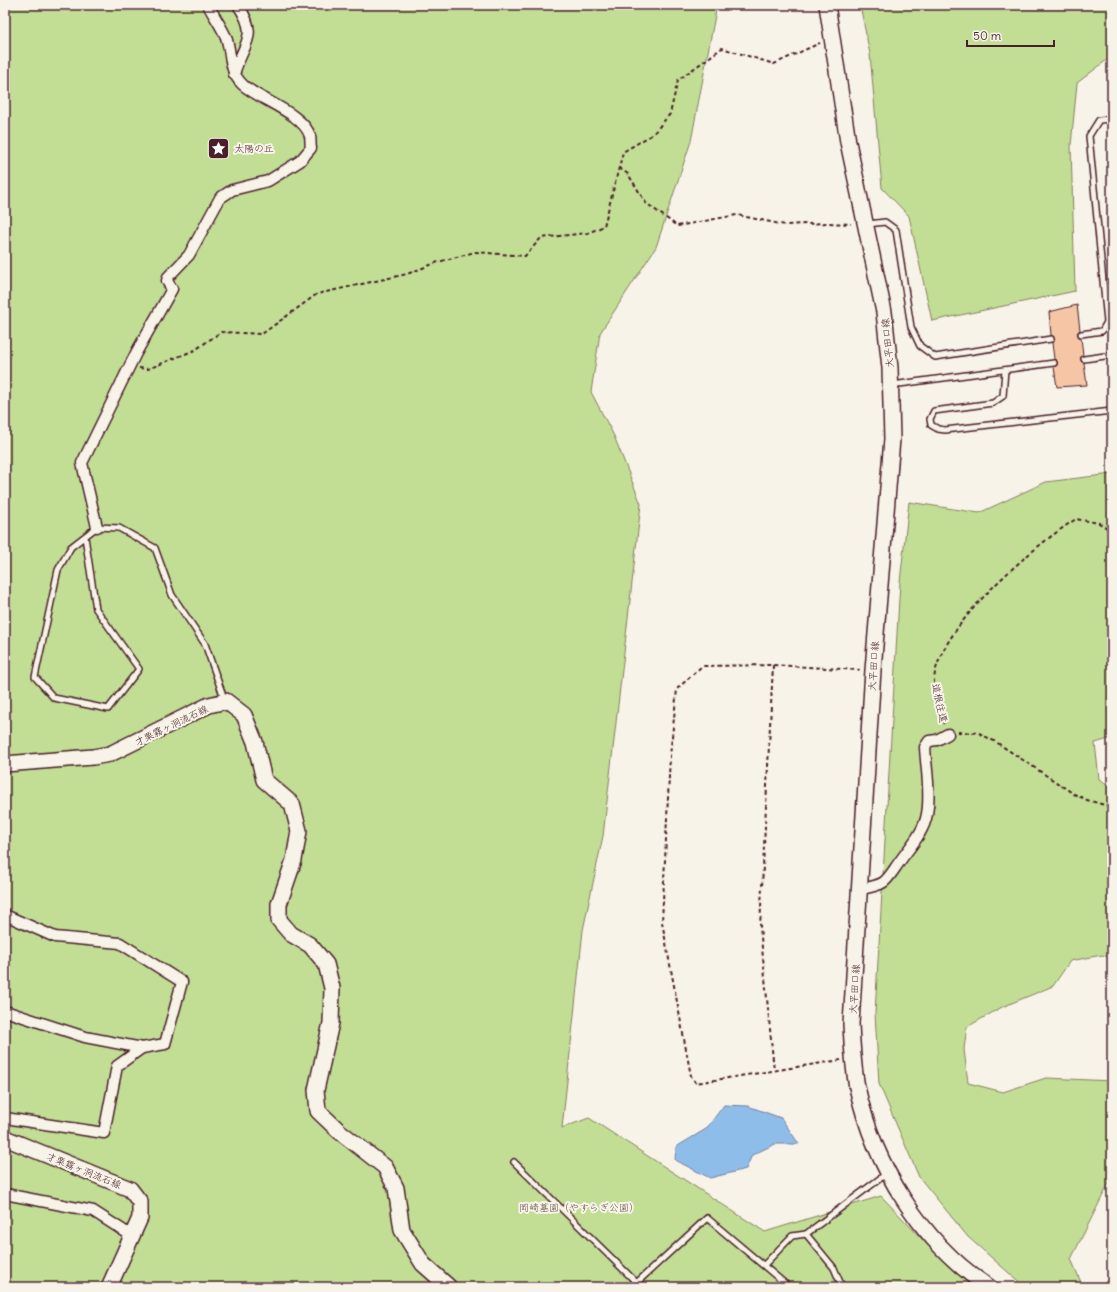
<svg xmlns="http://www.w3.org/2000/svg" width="1117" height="1292" font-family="Delius,'Klee One',sans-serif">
	<rect width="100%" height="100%" fill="#f7f3e8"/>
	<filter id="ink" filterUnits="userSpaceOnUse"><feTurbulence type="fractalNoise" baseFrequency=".025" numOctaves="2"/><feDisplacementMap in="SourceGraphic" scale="8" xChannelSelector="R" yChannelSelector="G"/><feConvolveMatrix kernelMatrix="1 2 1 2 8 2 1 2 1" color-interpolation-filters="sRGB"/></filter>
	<g filter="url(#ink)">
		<g fill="#c2de95" stroke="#867e60">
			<path d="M5,5H717L691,141L656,247L600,333L591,392L614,436L641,504L603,836L583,930L562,1128L589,1118L765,1232L881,1196L942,1260L973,1287H5Z"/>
			<path d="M860,5H1112V56L1077,83L1071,145L1075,291L932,321L909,216L882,188L870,54Z"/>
			<path d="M1112,474V738L1095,743L1099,779L1112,787V958L1102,955L1070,961L1053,986L1002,1007L967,1027L964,1049L968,1083L1003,1092L1046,1078L1112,1081V1177L1071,1259L1083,1287H1025L968,1237L919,1177L879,1084L875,1013L900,582L909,502L979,513L1046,482Z"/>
		</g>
		<path fill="#8fbde9" stroke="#737e9d" d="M724,1105L748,1106L781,1118L799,1144H775L752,1155L746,1169L710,1178L675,1160L676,1147L706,1129Z"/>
		<path fill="#f5c5a5" stroke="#4a1f2b" d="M1077,305L1080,330L1077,334L1081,338L1083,355L1080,359L1084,363L1087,385L1057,387L1054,367L1058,363L1054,359L1052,343L1055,339L1051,335L1049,312Z"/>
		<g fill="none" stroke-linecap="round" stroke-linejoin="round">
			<defs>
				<g id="lane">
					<path d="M868,224L885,222L896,230L911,327L920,346L935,357L1051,339"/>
					<path d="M1081,334L1102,331L1107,322L1089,136L1099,120L1112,119"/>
					<path d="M1084,359L1112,355"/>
					<path d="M1005,370L1003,396L993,403L934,411L930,419L931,425L938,429L945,430L1112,411"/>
					<path d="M892,385L1054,363"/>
					<path d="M85,537L96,609L139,669L108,709L54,698L35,677L58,570L71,547L97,527L119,528L155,548L172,595L205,644L225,701"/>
					<path d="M514,1162L637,1283"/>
					<path d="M806,1234L834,1268L842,1287"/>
					<path d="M764,1265L792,1236L806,1234L886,1174"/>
					<path d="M632,1287L707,1218L789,1287"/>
				</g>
				<g id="street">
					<path d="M234,74C243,43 260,37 238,5"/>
					<path d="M97,527L82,463L136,353L172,289L167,281L168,277L189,255L220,198L232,190L268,181L300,161L311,148C310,145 311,140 310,136C304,114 260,100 243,85C228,71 232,54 226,37C221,26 214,16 208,5"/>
					<path d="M861,889C888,884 885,882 900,861C910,847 924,832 927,814C931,792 926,768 925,747L929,741L937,740L948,734"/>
					<path d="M5,915L55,937L120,943L182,982L165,1044L142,1048L85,1037L5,1011"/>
					<path d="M5,1118L104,1133L117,1066L142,1048"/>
					<path d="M5,1194L93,1211L132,1236"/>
				</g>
				<g id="secondary">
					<path d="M827,5L848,142L884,312L890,368L892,439L873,670L851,1024C852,1045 853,1066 857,1087C874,1165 921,1243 989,1287"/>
					<path d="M5,764L93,757L110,754L209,705L226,701L244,715L255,742L264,780L292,804L299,831L294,860L279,904V920L291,934L310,945L326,964L332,988L331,1023L316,1090L318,1111L339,1131L385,1167L396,1188L402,1230L423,1264L449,1287"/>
					<path d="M5,1138L130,1189L140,1202V1218L109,1287"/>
				</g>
			</defs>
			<use href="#lane" stroke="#4a1f2b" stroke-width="8"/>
			<use href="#street" stroke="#4a1f2b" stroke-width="13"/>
			<use href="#secondary" stroke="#4a1f2b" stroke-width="18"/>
			<g stroke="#4a1f2b" stroke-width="2" stroke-dasharray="4 3" stroke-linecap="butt">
				<path d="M619,168L628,174L646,203L677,226L737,215L785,225L827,223L851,224"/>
				<path d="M139,368L148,369L195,350L221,332L262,334L317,294L407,274L438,262L475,252L525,256L541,238L588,233L604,226L623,152L653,134L670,114L678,80L722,48L774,64L820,43"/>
				<path d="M773,665L760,927L774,1070"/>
				<path d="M944,724C940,711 934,693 934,680C938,627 1033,546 1076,519L1099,523L1112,531"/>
				<path d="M958,732L979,733L996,742L1074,794L1087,800L1112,807"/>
				<path d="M841,1060L696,1083L691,1076L662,922L670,756L677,689L702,666L773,665L860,670"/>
			</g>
			<use href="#lane" stroke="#f7f3e8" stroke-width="5"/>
			<use href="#street" stroke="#f7f3e8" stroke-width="10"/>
			<use href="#secondary" stroke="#f7f3e8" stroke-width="15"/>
		</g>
	</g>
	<defs>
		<symbol id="sight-square" viewBox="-11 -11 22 22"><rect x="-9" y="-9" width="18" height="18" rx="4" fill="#4a1f2b" stroke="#f7f3e8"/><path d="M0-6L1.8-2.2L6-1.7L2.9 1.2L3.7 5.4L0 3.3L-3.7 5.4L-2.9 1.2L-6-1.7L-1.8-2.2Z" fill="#fff"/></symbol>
	</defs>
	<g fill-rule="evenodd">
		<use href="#sight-square" x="206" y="136" width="25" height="25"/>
	</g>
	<g text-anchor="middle" stroke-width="4" stroke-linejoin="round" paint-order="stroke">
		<g font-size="10" fill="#4a1f2b" stroke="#f7f3e8" text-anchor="start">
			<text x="234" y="152">太陽の丘</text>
		</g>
		<g font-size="10" fill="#4a1f2b" stroke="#f7f3e8">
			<text transform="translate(887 343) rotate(-96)" y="4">大平田口線</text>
			<text transform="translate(873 666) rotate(-86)" y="4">大平田口線</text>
			<text transform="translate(940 703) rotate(78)" y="4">道根往還</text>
			<text transform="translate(171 725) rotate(-26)" y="4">才栗霧ヶ洞流石線</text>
			<text transform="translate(854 989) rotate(-86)" y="4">大平田口線</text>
			<text transform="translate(84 1170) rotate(22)" y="4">才栗霧ヶ洞流石線</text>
		</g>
		<g font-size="10" fill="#684f46" stroke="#f7f3e8">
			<text x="579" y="1211">岡崎墓園（やすらぎ公園）</text>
		</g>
	</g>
	<rect width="1117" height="1292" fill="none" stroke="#f7f3e8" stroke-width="20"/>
	<rect x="10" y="10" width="1097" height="1272" fill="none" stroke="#4a1f2b" stroke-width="1.5" filter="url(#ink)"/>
	<path d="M967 40v6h87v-6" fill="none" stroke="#4a1f2b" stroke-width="2"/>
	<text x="973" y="40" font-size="12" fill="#4a1f2b" stroke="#f7f3e8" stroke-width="3" paint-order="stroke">50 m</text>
</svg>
